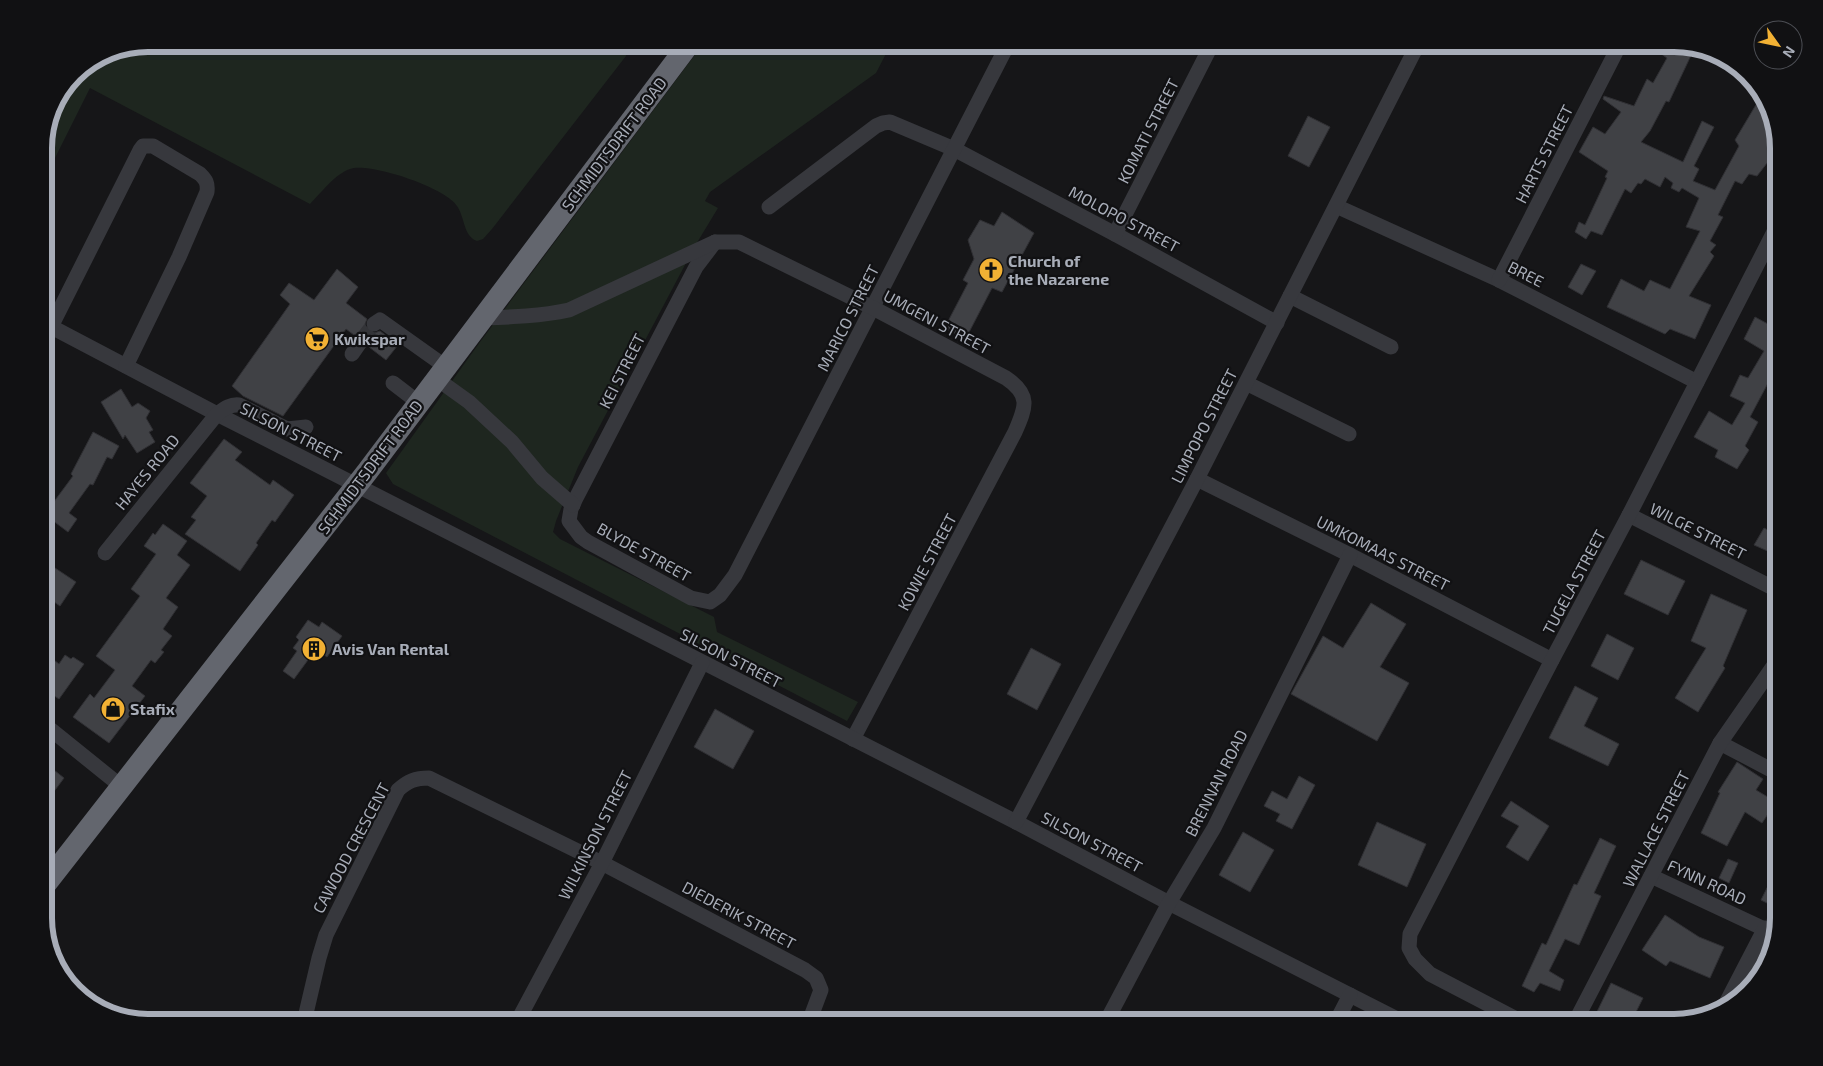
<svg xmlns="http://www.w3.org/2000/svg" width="1823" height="1066" font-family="'Exo 2',sans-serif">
	<rect width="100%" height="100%" fill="#161618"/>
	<g fill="#1e261f">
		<path d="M149,44H621L624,45L626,56L492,229L483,239L477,241C463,236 465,217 457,206C446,188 370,162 350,169C335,174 321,193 310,204L90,88L44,180V142L54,102L75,74L109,52Z"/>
		<path d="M703,44H891L876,73L710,192L705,201L718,208L695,246L578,467L556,521L553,532L560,539L714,617L717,632L858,702L847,721L393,484L386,473L480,342Z"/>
	</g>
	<g fill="#404145" stroke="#303034">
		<path d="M1665,44H1674L1694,49L1669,102L1666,101L1650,131L1641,142L1683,162L1702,121L1714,127L1694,166L1699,169L1693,181L1715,190L1739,146L1735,140L1763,93L1773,124L1768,134L1778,139L1779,142V155L1774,154L1757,176L1749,174L1742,184L1735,181L1718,215L1723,217L1710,241L1716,245L1710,252L1714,256L1689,296L1711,305L1695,339L1670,329L1665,334L1607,307L1621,279L1644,291L1650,280L1670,289L1700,231L1686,227L1699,198L1682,188L1679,192L1671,188L1673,183L1665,177L1660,187L1645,179L1641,184L1638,183L1631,193L1625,189L1602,235L1591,231L1586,239L1575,232L1579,222L1585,225L1607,178L1605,177L1608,171L1579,152L1593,127L1605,134L1621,112L1603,99L1604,96L1634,106L1647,79L1653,83L1667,58L1660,53Z"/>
		<path d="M1308,116L1330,127L1309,167L1288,156Z"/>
		<path d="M1002,212L1034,233L1002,292L992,288L966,338L944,329L968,283L963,280L974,259L968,240L980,220L994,226Z"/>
		<path d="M1581,264L1596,271L1582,295L1568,287Z"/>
		<path d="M337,269L358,287L346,303L367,319L365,324L367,330L374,333L380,331L398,345L386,360L369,347L370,341L367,334L361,332L354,335L346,329L283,416L243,396L232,386L290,304L280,295L289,283L314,300Z"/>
		<path d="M1755,317L1779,330V354L1772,365L1776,368L1750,417L1758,422L1745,446L1749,450L1737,469L1715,457L1718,450L1694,437L1709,411L1732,425L1745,403L1730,396L1740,375L1748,378L1764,351L1744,339Z"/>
		<path d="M121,389L132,407L138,403L150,411L146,418L153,430L149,432L155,442L137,453L125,435L123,439L101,402Z"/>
		<path d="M93,432L119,446L112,459L107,457L93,485L90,484L69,513L77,519L68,532L44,514V496L53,503L73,476L71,474Z"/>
		<path d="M224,439L242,452L235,460L270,485L273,480L294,495L275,522L272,520L256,543L258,545L240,571L185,534L196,520L191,517L207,496L190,483Z"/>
		<path d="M163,524L187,541L177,555L190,565L166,598L178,607L163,629L172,636L161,650L164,652L155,663L151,660L132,686L145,696L109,743L73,717L90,694L94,698L115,670L96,656L140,596L131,589L156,554L144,546L153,533L155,535Z"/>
		<path d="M1764,528L1779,536V556L1754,545Z"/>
		<path d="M1641,560L1685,581L1668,615L1624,594Z"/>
		<path d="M55,568L76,582L60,606L44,595V585Z"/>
		<path d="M1711,594L1747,610L1723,666L1725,668L1698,712L1675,698L1706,648L1691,641Z"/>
		<path d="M1371,603L1406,624L1380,667L1409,683L1377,741L1291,694L1323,636L1343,648Z"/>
		<path d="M308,620L319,627L322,622L342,636L327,657L316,649L294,679L283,671L297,651L293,648L299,640L296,637Z"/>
		<path d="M1607,634L1634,648L1618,680L1591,666Z"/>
		<path d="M1031,648L1061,664L1037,710L1007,694Z"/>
		<path d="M44,652L59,664L65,655L71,659L73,657L84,664L59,699L44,689Z"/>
		<path d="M1575,686L1598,698L1584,726L1619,744L1608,766L1549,738Z"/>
		<path d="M715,709L754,731L733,769L694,747Z"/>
		<path d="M44,762L64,778L44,805Z"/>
		<path d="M1737,762L1763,779L1756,790L1776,802L1762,823L1745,812L1727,846L1701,833L1720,793L1718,792Z"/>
		<path d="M1299,776L1315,785L1292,829L1276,821L1280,814L1264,806L1272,791L1287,799Z"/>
		<path d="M1511,801L1549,826L1528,861L1506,847L1519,826L1501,816Z"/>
		<path d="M1377,822L1426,844L1407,887L1358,865Z"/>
		<path d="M1243,832L1274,850L1250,892L1219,875Z"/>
		<path d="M1600,838L1616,846L1594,893L1601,896L1579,945L1565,939L1549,971L1564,980L1560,991L1540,983L1534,992L1522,986L1542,943L1546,945L1574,884L1577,885Z"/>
		<path d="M1728,859L1738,863L1729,883L1719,878Z"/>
		<path d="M1779,864V889L1771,905L1761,900Z"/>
		<path d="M1665,915L1699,937L1724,947L1710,978L1670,961L1666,966L1642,950Z"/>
		<path d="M1611,983L1643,998L1631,1022H1592Z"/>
	</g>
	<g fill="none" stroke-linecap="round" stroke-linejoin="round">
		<path stroke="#333438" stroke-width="15" stroke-dasharray="15 8" stroke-linecap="butt" d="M361,341L374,324"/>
		<g stroke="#37383d" stroke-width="15">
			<path d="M1336,206L1499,280L1697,382"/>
			<path d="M769,207L876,126L883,123L890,122L954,149L1115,234L1277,323"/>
			<path d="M1115,234L1212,44"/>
			<path d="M715,242L696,267L576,498L571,509L569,521L581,537L588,542L691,598L710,602L720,595L735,575L1008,44"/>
			<path d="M1499,280L1620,44"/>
			<path d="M1290,296L1391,347"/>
			<path d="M483,318C512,317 541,316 569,310L715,242H739L873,308L1006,378C1031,395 1026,407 1015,432L853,739"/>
			<path d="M44,323L217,414L1016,822L1169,903L1403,1022"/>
			<path d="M374,324L380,320L446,367"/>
			<path d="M51,327L140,150L143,146H153L200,174C206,180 208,183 207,192L179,257L126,366"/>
			<path d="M352,354L361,341"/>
			<path d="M437,379L469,402L512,442L542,478L573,505"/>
			<path d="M393,383L419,403"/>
			<path d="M1246,383L1349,434"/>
			<path d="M1197,479L1350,555L1552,660"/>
			<path d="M1629,515L1779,591"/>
			<path d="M105,553L217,414C224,409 230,404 239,405L287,429L306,427"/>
			<path d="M44,724L122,787"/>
			<path d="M1720,743L1779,774"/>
			<path d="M1016,822L1197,479L1418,44"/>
			<path d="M1651,876L1775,934"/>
			<path d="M1723,1009L1765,928"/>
			<path d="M304,1022L319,958L326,935L398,790C408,781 415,778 429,778L602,863L805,970L816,978L821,990L809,1022"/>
			<path d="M517,1022L602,863L702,663"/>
			<path d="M1106,1022L1169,903L1214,828L1350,555"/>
			<path d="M1336,1022L1350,995"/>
			<path d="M1522,1022L1430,974L1415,959L1409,948L1410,934L1552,660L1629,515L1779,222"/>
			<path d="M1575,1022L1720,743L1779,658"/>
		</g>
		<path stroke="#63666e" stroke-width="22" d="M44,886L367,472L689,44"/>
	</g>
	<defs>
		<symbol id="church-disc" viewBox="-11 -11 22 22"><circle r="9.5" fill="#f2b134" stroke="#111113"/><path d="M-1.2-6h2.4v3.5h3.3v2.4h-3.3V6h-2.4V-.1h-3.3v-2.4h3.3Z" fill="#111"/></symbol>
		<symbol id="supermarket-disc" viewBox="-11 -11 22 22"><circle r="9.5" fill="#f2b134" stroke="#111113"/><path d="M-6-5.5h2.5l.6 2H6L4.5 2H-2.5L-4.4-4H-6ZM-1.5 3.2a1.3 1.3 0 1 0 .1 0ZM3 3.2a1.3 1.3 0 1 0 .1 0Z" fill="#111"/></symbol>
		<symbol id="building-disc" viewBox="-11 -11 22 22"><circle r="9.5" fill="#f2b134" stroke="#111113"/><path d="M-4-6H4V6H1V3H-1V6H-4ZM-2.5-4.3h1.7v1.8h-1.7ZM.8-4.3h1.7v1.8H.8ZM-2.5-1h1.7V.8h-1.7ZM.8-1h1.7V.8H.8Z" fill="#111"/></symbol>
		<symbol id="shop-disc" viewBox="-11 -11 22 22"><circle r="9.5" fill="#f2b134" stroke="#111113"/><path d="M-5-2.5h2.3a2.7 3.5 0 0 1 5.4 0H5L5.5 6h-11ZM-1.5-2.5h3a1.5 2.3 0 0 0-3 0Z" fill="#111"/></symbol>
	</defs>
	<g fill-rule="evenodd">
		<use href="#church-disc" x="977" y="256" width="28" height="28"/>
		<use href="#supermarket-disc" x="303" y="325" width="28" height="28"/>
		<use href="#building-disc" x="300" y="635" width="28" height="28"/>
		<use href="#shop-disc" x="99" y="695" width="28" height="28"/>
	</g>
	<g text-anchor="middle" stroke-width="4.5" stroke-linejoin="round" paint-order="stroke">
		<g font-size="16" fill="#a8adb8" stroke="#111113">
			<text transform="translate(1148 131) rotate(-63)" y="6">KOMATI STREET</text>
			<text transform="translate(614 144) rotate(-53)" y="6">SCHMIDTSDRIFT ROAD</text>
			<text transform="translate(1544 154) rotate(-63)" y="6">HARTS STREET</text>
			<text transform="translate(1124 219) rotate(28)" y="6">MOLOPO STREET</text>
			<text transform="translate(1526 274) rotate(27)" y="6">BREE</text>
			<text transform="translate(848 318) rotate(-63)" y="6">MARICO STREET</text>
			<text transform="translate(937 322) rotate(28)" y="6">UMGENI STREET</text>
			<text transform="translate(622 371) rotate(-63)" y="6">KEI STREET</text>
			<text transform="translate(1204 426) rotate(-63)" y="6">LIMPOPO STREET</text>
			<text transform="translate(291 432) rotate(27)" y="6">SILSON STREET</text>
			<text transform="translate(370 467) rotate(-53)" y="6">SCHMIDTSDRIFT ROAD</text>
			<text transform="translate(147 472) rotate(-51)" y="6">HAYES ROAD</text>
			<text transform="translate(1698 531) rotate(27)" y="6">WILGE STREET</text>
			<text transform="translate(644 552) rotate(29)" y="6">BLYDE STREET</text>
			<text transform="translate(1383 553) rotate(27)" y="6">UMKOMAAS STREET</text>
			<text transform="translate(927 562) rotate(-62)" y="6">KOWIE STREET</text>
			<text transform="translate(1574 582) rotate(-62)" y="6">TUGELA STREET</text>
			<text transform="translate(731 658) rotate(27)" y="6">SILSON STREET</text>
			<text transform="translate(1216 783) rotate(-63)" y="6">BRENNAN ROAD</text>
			<text transform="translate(1656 829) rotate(-63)" y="6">WALLACE STREET</text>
			<text transform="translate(595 835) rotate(-63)" y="6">WILKINSON STREET</text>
			<text transform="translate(1092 842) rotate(28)" y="6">SILSON STREET</text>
			<text transform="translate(351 848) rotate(-62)" y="6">CAWOOD CRESCENT</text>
			<text transform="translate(1707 882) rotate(25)" y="6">FYNN ROAD</text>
			<text transform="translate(739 915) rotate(28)" y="6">DIEDERIK STREET</text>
		</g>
		<g font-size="16" font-weight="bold" fill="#a8adb8" stroke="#111113" text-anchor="start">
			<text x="1008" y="267">Church of<tspan x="1008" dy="18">the Nazarene</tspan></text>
			<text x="334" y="345">Kwikspar</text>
			<text x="332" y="655">Avis Van Rental</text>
			<text x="130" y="715">Stafix</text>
		</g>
	</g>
	<path d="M0 0H1823V1066H0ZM148 52H1674A96 96 0 0 1 1770 148V918A96 96 0 0 1 1674 1014H148A96 96 0 0 1 52 918V148A96 96 0 0 1 148 52Z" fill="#111113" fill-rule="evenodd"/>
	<path fill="none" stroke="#a8adb8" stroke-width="6" d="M148 52H1674A96 96 0 0 1 1770 148V918A96 96 0 0 1 1674 1014H148A96 96 0 0 1 52 918V148A96 96 0 0 1 148 52Z"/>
	<g transform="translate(1778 45) rotate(123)"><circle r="24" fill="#111113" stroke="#4d4f55"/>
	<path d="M0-4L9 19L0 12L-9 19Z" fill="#f2b134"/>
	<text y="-8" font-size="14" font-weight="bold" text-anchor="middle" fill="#a8adb8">N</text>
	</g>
</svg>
